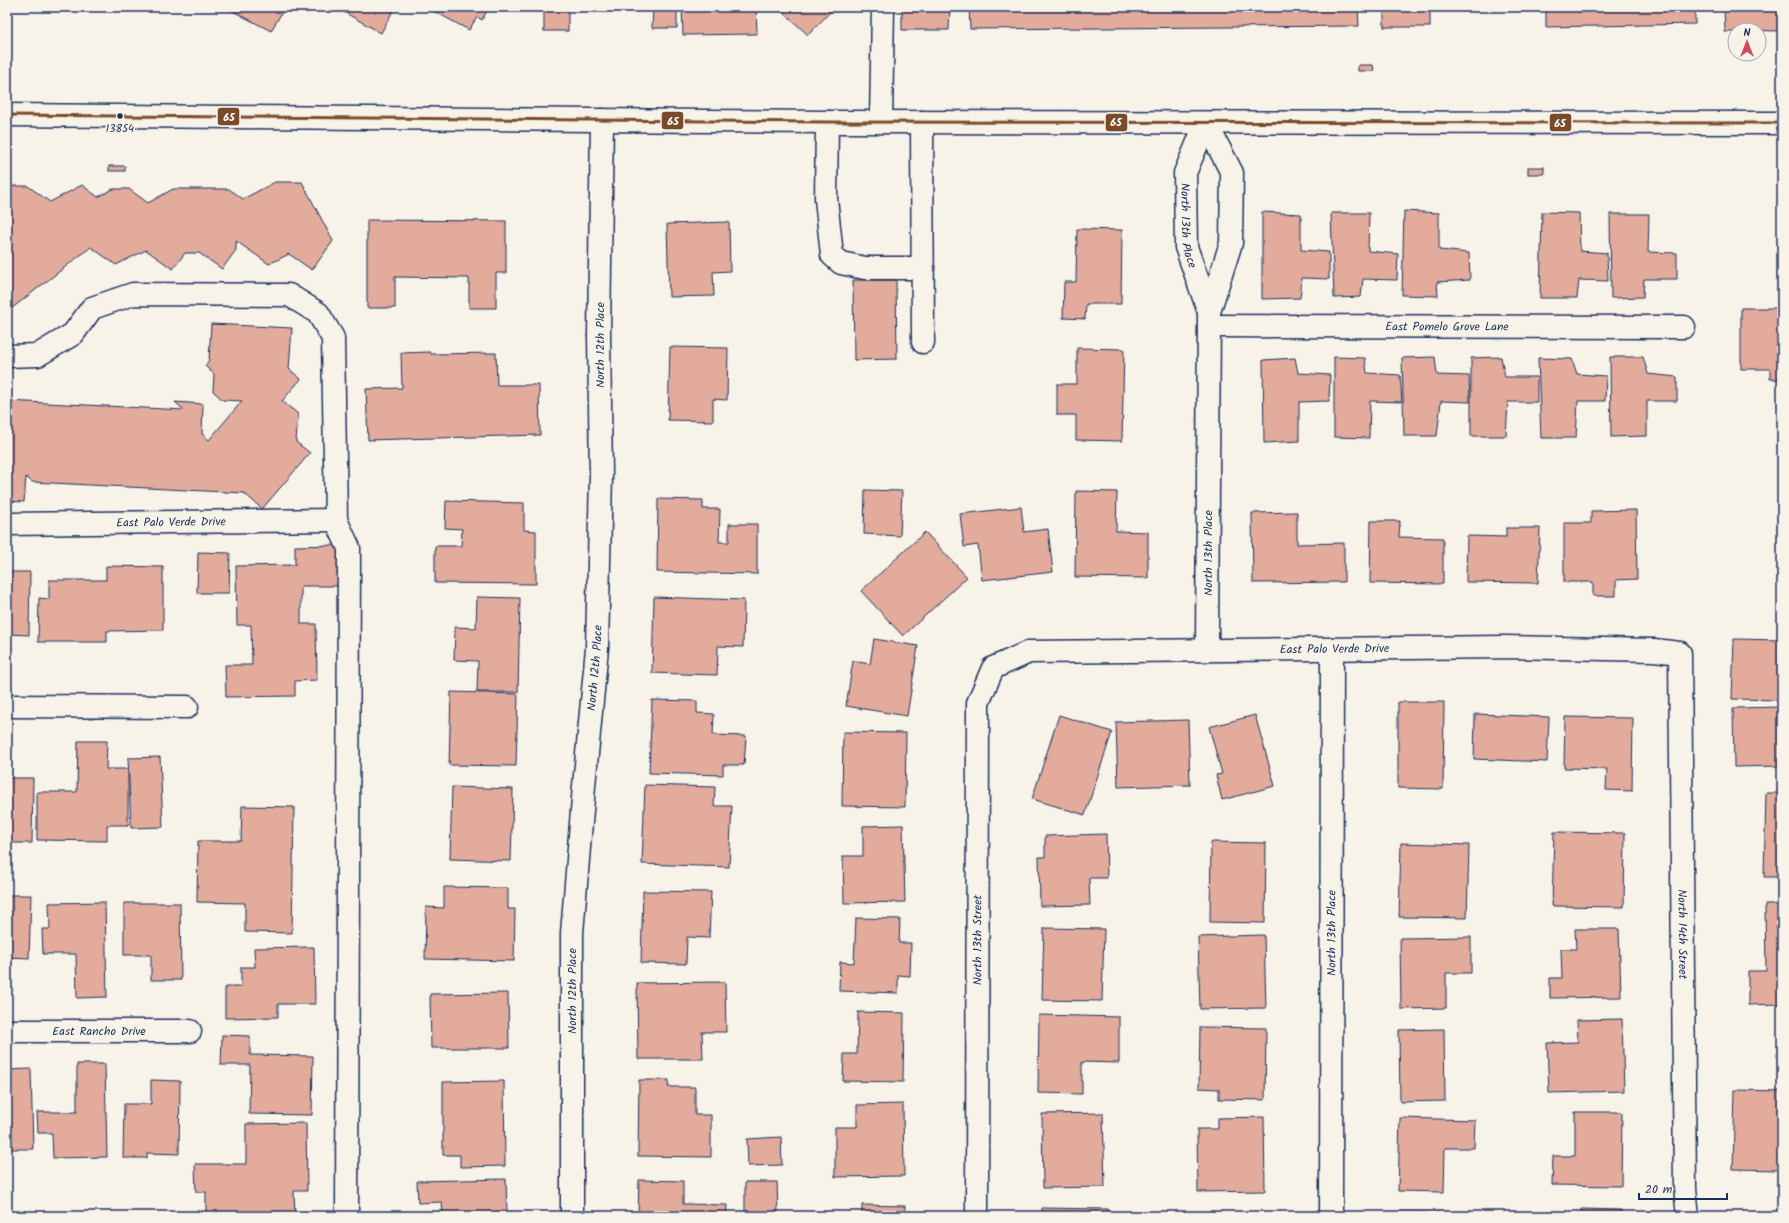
<svg xmlns="http://www.w3.org/2000/svg" width="1789" height="1223" font-family="Kalam,sans-serif">
	<rect width="100%" height="100%" fill="#f7f3e8"/>
	<filter id="ink" filterUnits="userSpaceOnUse"><feTurbulence type="fractalNoise" baseFrequency=".025" numOctaves="2"/><feDisplacementMap in="SourceGraphic" scale="8" xChannelSelector="R" yChannelSelector="G"/><feConvolveMatrix kernelMatrix="1 2 1 2 8 2 1 2 1" color-interpolation-filters="sRGB"/></filter>
	<g filter="url(#ink)">
		<g fill="#e3ab9c" stroke="#1b2f5e">
			<path d="M225,7H285L271,31Z"/>
			<path d="M335,7H395L381,33Z"/>
			<path d="M426,7H489L482,20L477,17L469,30Z"/>
			<rect x="544" y="7" width="24" height="24"/>
			<path d="M653,7H677V28H652Z"/>
			<path d="M682,7H756L757,34L683,35Z"/>
			<path d="M778,7H835L808,35Z"/>
			<path d="M902,7H950L949,30H902Z"/>
			<path d="M969,7H1358L1359,26L970,29Z"/>
			<rect x="1384" y="7" width="46" height="20"/>
			<path d="M1546,7H1695V24L1546,27Z"/>
			<path d="M1724,7H1779L1780,31L1735,30V32H1725Z"/>
			<path d="M1358,65H1373L1374,71H1358Z"/>
			<rect x="109" y="166" width="16" height="5"/>
			<rect x="1528" y="167" width="16" height="7"/>
			<path d="M275,182H302L333,241L312,270L289,254L269,264L236,241V250L222,269L199,253H185L173,269L146,250L116,265L91,247L7,312V195L13,186H28L50,202L82,185L98,197L113,189H129L148,203L173,189H229L243,199Z"/>
			<path d="M1404,211L1439,213V250L1469,253L1470,280L1437,282L1438,296L1402,295Z"/>
			<path d="M1262,212L1301,214V250L1329,252V279L1302,278L1300,298L1262,299Z"/>
			<path d="M1542,212L1579,213L1580,251L1607,253L1608,281L1579,280L1577,298H1540Z"/>
			<path d="M1331,213H1369L1368,251L1398,254L1397,280L1363,279L1361,297L1334,298Z"/>
			<path d="M1610,214H1649L1648,252L1677,253V279H1644L1643,297L1611,298Z"/>
			<path d="M367,220L506,221V273H496V308H469V278L395,277V308H367Z"/>
			<path d="M729,222L730,271L713,272L714,296L669,297L667,224Z"/>
			<path d="M1077,229L1122,230L1121,304H1086L1085,319L1063,318L1064,282H1076Z"/>
			<path d="M853,280H896L897,359L854,360Z"/>
			<path d="M1741,308H1782V379H1770V369H1741Z"/>
			<path d="M211,324L292,328L289,369L301,379L282,401L298,414L296,442L310,453L262,509L244,493L32,482L26,477L24,502L7,501V401L184,410L175,402L203,404L202,434L209,440L242,401L223,400L213,391L214,374L205,366L209,360Z"/>
			<path d="M670,347L728,348L727,400L713,399V421L668,420Z"/>
			<path d="M1077,348L1124,349L1122,441L1076,440V415H1057V384H1077Z"/>
			<path d="M430,352L431,354L496,353L497,385H539L540,435L368,440L366,389L402,388L401,353Z"/>
			<path d="M1334,357L1365,358L1367,373L1400,375L1402,402L1370,401L1369,438L1334,437Z"/>
			<path d="M1435,357L1437,375L1469,376L1470,402L1441,401L1437,436H1404L1402,358Z"/>
			<path d="M1501,357L1505,377H1537V402H1508L1506,436H1471V358Z"/>
			<path d="M1610,357H1643L1648,374L1677,377V401H1647V436L1611,437Z"/>
			<path d="M1295,358L1298,373L1330,375L1329,401L1299,402V441L1264,443L1263,360Z"/>
			<path d="M1538,358L1572,359L1577,374L1606,376L1605,401H1578L1576,438H1541Z"/>
			<path d="M865,490L902,491L900,536L864,534Z"/>
			<path d="M1076,491L1117,492L1116,531L1148,532V578L1075,577Z"/>
			<path d="M658,499L703,500V509H720L719,542H729V524H757V574L657,572Z"/>
			<path d="M446,501L524,503V530L536,531V584L435,583V546H461L462,529L445,528Z"/>
			<path d="M1021,507L1024,532L1048,529L1053,572L982,580L978,545L964,547L960,514Z"/>
			<path d="M1636,510L1637,579L1616,580V596H1593V582H1564V523H1591V511Z"/>
			<path d="M1297,512V544L1344,543V582L1253,583L1252,513Z"/>
			<path d="M1371,521H1400L1399,537L1443,538V584L1370,583Z"/>
			<path d="M1506,528H1540L1538,583L1466,582L1467,536L1506,537Z"/>
			<path d="M925,532L967,577L903,636L861,591Z"/>
			<path d="M338,545L339,586H301V624H316L317,680L295,681V696L226,697L225,665H252L251,625H237L236,566L295,565V546Z"/>
			<path d="M198,552L230,553L229,593H197Z"/>
			<path d="M106,566L163,567V630L107,631V642H38L39,598L49,599V580H106Z"/>
			<path d="M7,572H30L29,635L7,634Z"/>
			<path d="M477,597L520,598L518,692H477L478,661L454,660L455,627L476,628Z"/>
			<path d="M654,597L744,600L743,647L718,646L717,675L652,673Z"/>
			<path d="M874,639L918,646L907,716L846,706L853,661L870,664Z"/>
			<path d="M1734,639L1782,640V700L1732,699Z"/>
			<path d="M451,692L518,694L516,766L449,765Z"/>
			<path d="M652,700L697,701V713L714,714L713,735L746,736L744,765H723V775L649,773Z"/>
			<path d="M1398,702H1444L1443,789L1398,788Z"/>
			<path d="M1782,707V766L1734,767L1733,708Z"/>
			<path d="M1475,714L1549,717L1547,762L1474,759Z"/>
			<path d="M1059,715L1112,732L1085,815L1032,799Z"/>
			<path d="M1255,715L1275,786L1222,800L1216,775L1222,774L1209,727Z"/>
			<path d="M1565,717L1633,718L1632,791L1606,790L1607,769L1564,768Z"/>
			<path d="M1188,720L1190,785L1118,787L1116,722Z"/>
			<path d="M843,732L906,733L905,807L842,806Z"/>
			<path d="M78,741H107L106,769H128V825H107V841L37,840V792H77Z"/>
			<path d="M160,757L163,827L131,828L128,758Z"/>
			<path d="M7,778H33L32,843H7Z"/>
			<path d="M645,785L715,787L714,806H732L729,867L642,864Z"/>
			<path d="M452,787L513,789L511,861L450,859Z"/>
			<path d="M1766,793H1782V877H1764Z"/>
			<path d="M242,806L294,807L292,933L245,932V903L197,902L198,841H241Z"/>
			<path d="M903,825L905,902L844,903L843,856H863V826Z"/>
			<path d="M1554,832L1625,833L1624,907L1552,906Z"/>
			<path d="M1106,834L1107,878H1089L1090,905L1040,906L1039,857H1045V836Z"/>
			<path d="M1211,842L1266,843L1265,923L1210,922Z"/>
			<path d="M1401,843L1469,845L1467,918L1399,917Z"/>
			<path d="M444,887L508,888V909H515L514,961L425,959L426,907L444,908Z"/>
			<path d="M643,891L711,892L709,938L687,937L686,964L641,963Z"/>
			<path d="M7,895H31L29,958L7,957Z"/>
			<path d="M105,902L107,997L77,998L76,954H43L42,929H50L49,903Z"/>
			<path d="M124,903H180L181,980H151V955H124Z"/>
			<path d="M1765,905H1782V1004L1748,1005V971H1766Z"/>
			<path d="M856,918L900,919L899,943H911L910,976L898,975V993L839,991L840,962L854,963Z"/>
			<path d="M1044,928L1104,929L1102,1001L1042,1000Z"/>
			<path d="M1575,929H1619L1621,997L1550,998V978H1562L1561,949H1576Z"/>
			<path d="M1264,935L1266,1008L1200,1009L1198,937Z"/>
			<path d="M1471,937V973H1446V1008L1401,1009L1400,938Z"/>
			<path d="M314,947L315,1004H278V1017L225,1018V987H241V967H255L254,948Z"/>
			<path d="M725,982L726,1032H702L703,1059H638L637,983Z"/>
			<path d="M508,993L509,1048H431L430,994Z"/>
			<path d="M858,1012L904,1013L903,1082L843,1081L844,1054H857Z"/>
			<path d="M1039,1015L1119,1017V1063L1082,1062V1094L1038,1093Z"/>
			<path d="M1622,1019L1624,1091L1549,1093L1547,1043L1578,1042L1577,1020Z"/>
			<path d="M1200,1027L1266,1028L1265,1100L1219,1099V1089L1199,1088Z"/>
			<path d="M1444,1029L1445,1101L1400,1102L1399,1030Z"/>
			<path d="M222,1035L250,1036V1055L313,1056L312,1115L249,1114L250,1065H221Z"/>
			<path d="M77,1064H105L107,1157L53,1158L52,1133H38L37,1112H77Z"/>
			<path d="M31,1069L33,1149H7V1070Z"/>
			<path d="M151,1080L180,1081L179,1154L147,1153V1158H123L124,1104H151Z"/>
			<path d="M639,1080H669L668,1087H695V1115H711V1157L638,1156Z"/>
			<path d="M504,1081L505,1166L460,1167V1155H443V1082Z"/>
			<path d="M1735,1090L1782,1091V1153H1780V1170L1733,1169Z"/>
			<path d="M903,1104L904,1176L835,1177V1127H857V1105Z"/>
			<path d="M1575,1112H1622L1621,1186L1552,1185L1553,1156H1575Z"/>
			<path d="M1103,1113L1105,1187L1043,1188L1042,1114Z"/>
			<path d="M1264,1117L1265,1191L1198,1192L1197,1129H1218V1118Z"/>
			<path d="M1400,1118L1475,1120L1474,1148H1445L1444,1192L1398,1191Z"/>
			<path d="M306,1123L307,1191H294L295,1216H206V1192H196L195,1164H246V1124Z"/>
			<path d="M781,1137L782,1165L748,1166L747,1139Z"/>
			<path d="M506,1179L507,1216H443L442,1202L418,1203L417,1181Z"/>
			<path d="M639,1180L683,1181V1204L727,1205L726,1216H638Z"/>
			<path d="M745,1182H777L778,1213L745,1212Z"/>
			<path d="M862,1205L905,1206L904,1216H862Z"/>
			<path d="M1042,1208L1108,1209V1216H1042Z"/>
			<path d="M1581,1209L1621,1210V1216H1581Z"/>
			<path d="M1398,1212L1465,1213V1216H1398Z"/>
		</g>
		<g fill="none" stroke-linecap="round" stroke-linejoin="round">
			<defs>
				<g id="minor">
					<path d="M881,121L883,7"/>
					<path d="M827,122L826,199L832,255L841,263L865,268H923"/>
					<path d="M922,122L923,342"/>
					<path d="M1206,123L1232,173L1231,243L1209,312L1207,650"/>
					<path id="s1" d="M1206,123L1185,173L1186,247L1209,312"/>
					<path id="s2" d="M1209,326L1684,327"/>
					<path d="M7,356L38,355L73,334L92,308L133,294L289,295L318,313L333,338L336,520L349,548L347,1216"/>
					<path id="s3" d="M7,524L336,520"/>
					<path d="M7,706L187,707"/>
					<path id="s4" d="M7,1031H190"/>
					<path id="s5" d="M572,1216V933L584,786L597,648L601,475L599,335L602,120"/>
					<path id="s6" d="M977,1216L978,703L993,668L1029,652L1505,647L1654,650L1680,653L1685,1188L1688,1216"/>
					<path id="s7" d="M1331,1216L1332,649"/>
				</g>
				<path id="major" d="M7,115L827,122L1782,123"/>
			</defs>
			<use href="#minor" stroke="#1b2f5e" stroke-width="25"/>
			<use href="#major" stroke="#1b2f5e" stroke-width="25"/>
			<use href="#minor" stroke="#f7f3e8" stroke-width="22"/>
			<use href="#major" stroke="#f7f3e8" stroke-width="22"/>
			<defs>
				<path id="bus-1" d="M7,115L827,122L1782,123"/>
			</defs>
			<use href="#bus-1" stroke="#f7f3e8" stroke-width="6"/>
			<use href="#bus-1" stroke="#7a4b2a" stroke-width="3"/>
		</g>
	</g>
	<circle fill="#1b2f5e" stroke="#f7f3e8" stroke-width="1.5" cx="120" cy="116" r="3.5"/>
	<g text-anchor="middle" stroke-width="3.5" stroke-linejoin="round" paint-order="stroke">
		<g font-size="11" fill="#1b2f5e" stroke="#f7f3e8">
			<text x="120" y="132">13854</text>
		</g>
		<g font-size="12" fill="#1b2f5e" stroke="#f7f3e8">
			<text dy="4" stroke="none"><textPath href="#s1" startOffset="107">North 13th Place</textPath></text>
			<text dy="4" stroke="none"><textPath href="#s2" startOffset="238">East Pomelo Grove Lane</textPath></text>
			<text transform="translate(600 345) rotate(-90)" y="4">North 12th Place</text>
			<text dy="4" stroke="none"><textPath href="#s3" startOffset="164">East Palo Verde Drive</textPath></text>
			<text transform="translate(1208 553) rotate(-90)" y="4">North 13th Place</text>
			<text dy="4" stroke="none"><textPath href="#s6" startOffset="896">East Palo Verde Drive</textPath></text>
			<text dy="4" stroke="none"><textPath href="#s5" startOffset="549">North 12th Place</textPath></text>
			<text dy="4" stroke="none"><textPath href="#s7" startOffset="283">North 13th Place</textPath></text>
			<text dy="4" stroke="none"><textPath href="#s6" startOffset="1523">North 14th Street</textPath></text>
			<text dy="4" stroke="none"><textPath href="#s6" startOffset="276">North 13th Street</textPath></text>
			<text transform="translate(572 991) rotate(-90)" y="4">North 12th Place</text>
			<text dy="4" stroke="none"><textPath href="#s4" startOffset="92">East Rancho Drive</textPath></text>
		</g>
	</g>
	<g stroke="#f7f3e8" stroke-width="1.5">
		<rect x="217" y="107" width="23" height="19" rx="4" fill="#7a4b2a"/>
		<rect x="661" y="111" width="23" height="19" rx="4" fill="#7a4b2a"/>
		<rect x="1105" y="113" width="23" height="19" rx="4" fill="#7a4b2a"/>
		<rect x="1549" y="113" width="23" height="19" rx="4" fill="#7a4b2a"/>
	</g>
	<g font-size="11" text-anchor="middle" font-weight="bold" fill="#fff">
		<text x="229" y="121">65</text>
		<text x="673" y="125">65</text>
		<text x="1116" y="126">65</text>
		<text x="1560" y="127">65</text>
	</g>
	<rect width="1789" height="1223" fill="none" stroke="#f7f3e8" stroke-width="24"/>
	<rect x="12" y="12" width="1765" height="1199" fill="none" stroke="#1b2f5e" stroke-width="1.5" filter="url(#ink)"/>
	<g transform="translate(1747 42)"><circle r="19" fill="#f7f3e8" stroke="#9fa5b1"/>
	<path d="M0-3L7 15L0 10L-7 15Z" fill="#d1495b"/>
	<text y="-6" font-size="11" font-weight="bold" text-anchor="middle" fill="#1b2f5e">N</text>
	</g>
	<path d="M1639 1193v6h88v-6" fill="none" stroke="#1b2f5e" stroke-width="2"/>
	<text x="1645" y="1193" font-size="12" fill="#1b2f5e" stroke="#f7f3e8" stroke-width="3" paint-order="stroke">20 m</text>
</svg>
